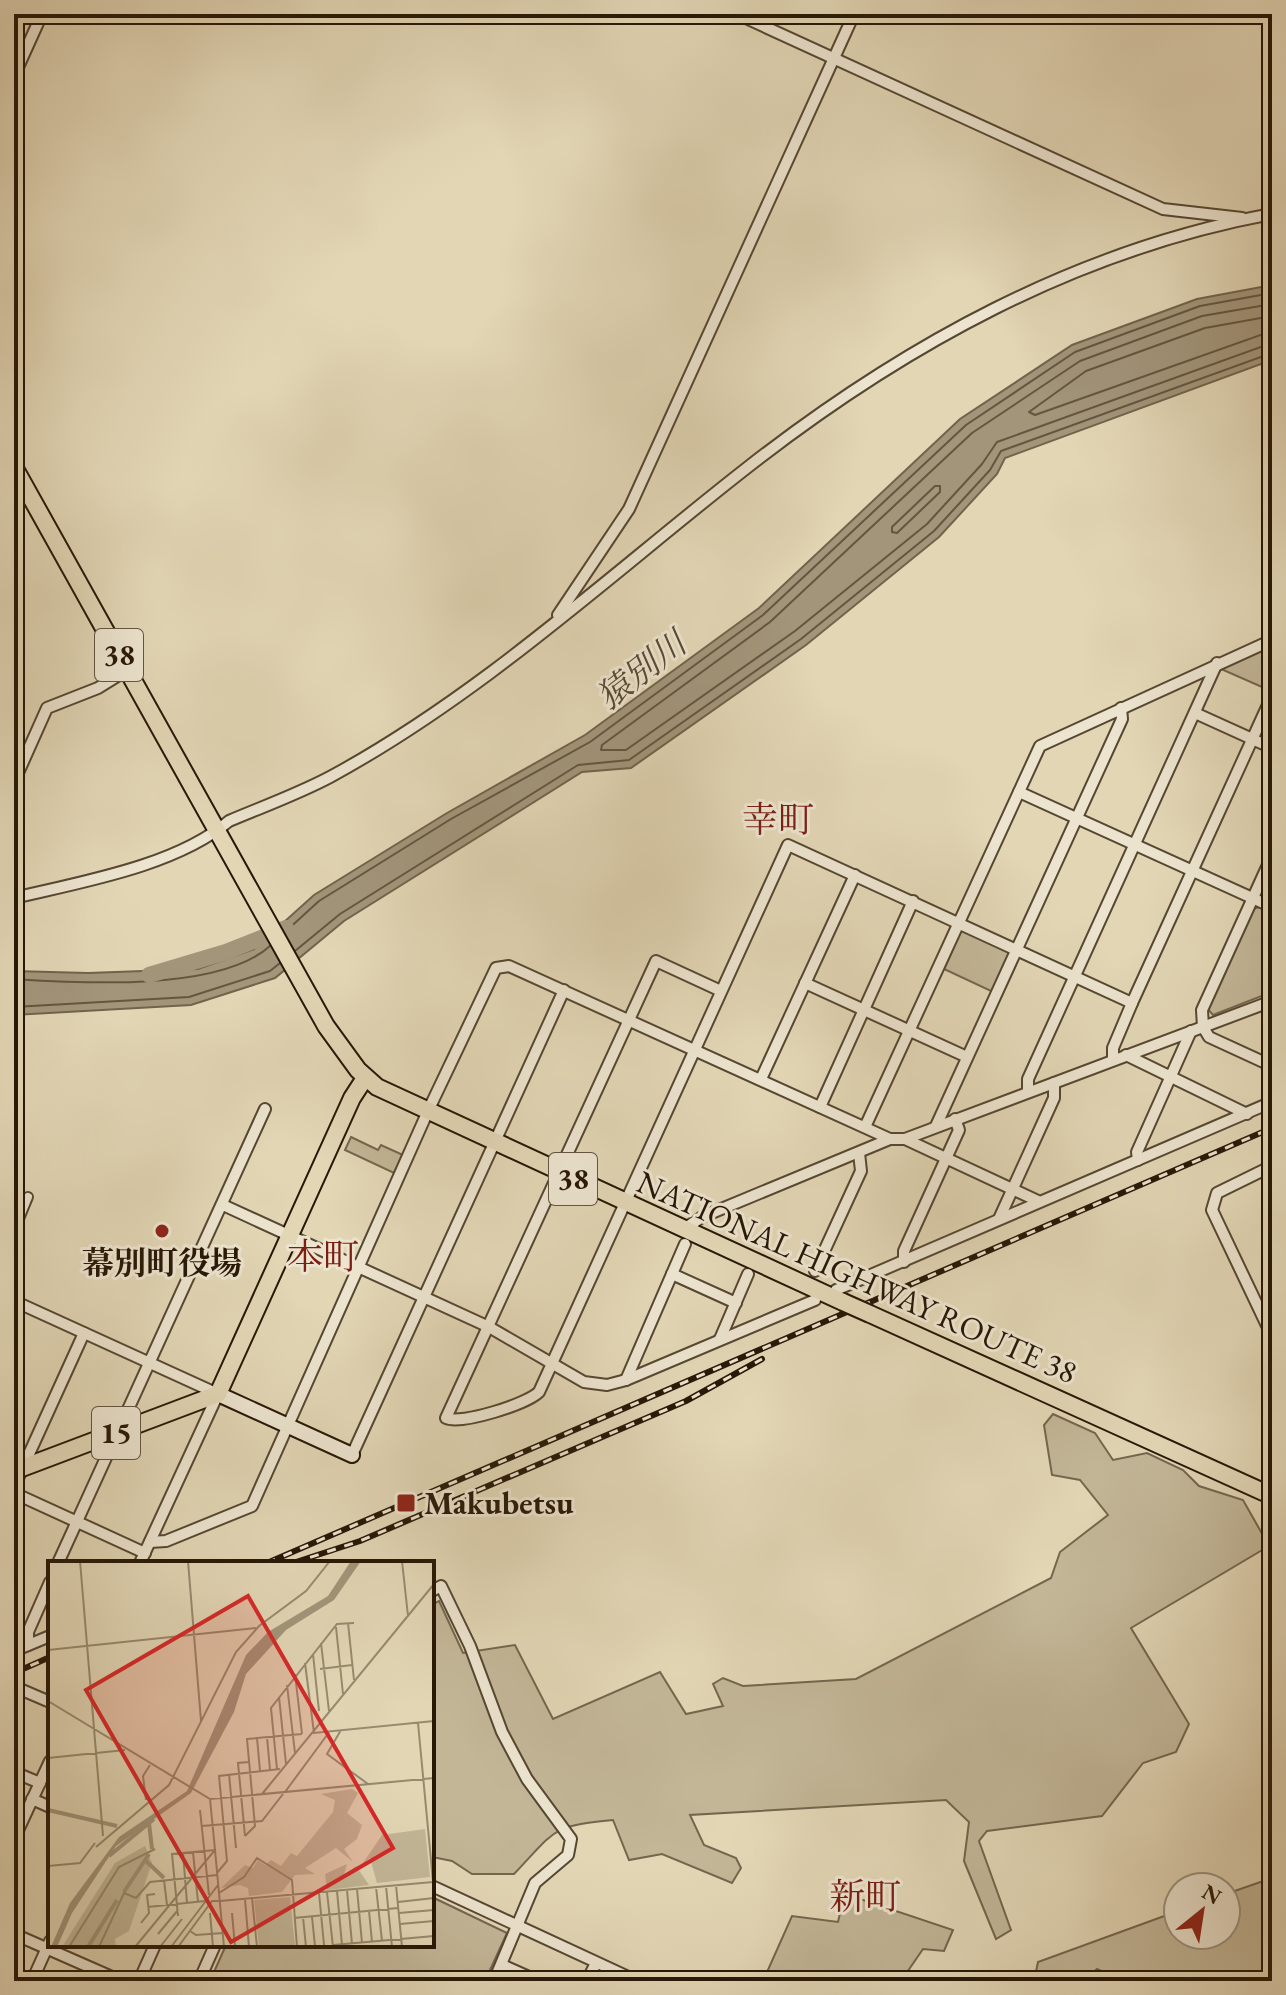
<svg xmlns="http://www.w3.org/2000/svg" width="1286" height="1995" font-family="'EB Garamond','Noto Serif JP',serif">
	<rect width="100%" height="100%" fill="#e2d6b5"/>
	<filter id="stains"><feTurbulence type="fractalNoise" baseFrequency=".0025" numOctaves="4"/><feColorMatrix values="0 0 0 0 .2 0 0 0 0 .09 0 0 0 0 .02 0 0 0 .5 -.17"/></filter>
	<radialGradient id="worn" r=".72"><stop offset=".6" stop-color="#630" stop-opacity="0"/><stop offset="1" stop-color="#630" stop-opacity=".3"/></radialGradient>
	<g fill="#c2b697" stroke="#74664e" stroke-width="2">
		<path d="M1272,643L1271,691L1221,669L1223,664Z"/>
		<path d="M1263,906L1272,910V992L1213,1015L1207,1008L1253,909Z"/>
		<path d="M962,928L1012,951L993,992L944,969Z"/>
		<path d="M351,1137L378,1150L381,1145L403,1155L394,1173L345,1150Z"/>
		<path d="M1053,1414L1095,1433L1113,1460L1147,1453L1183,1470L1199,1486L1243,1500L1269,1546L1131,1628L1189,1724L1176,1752L1143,1763L1102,1816L987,1831L979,1841L1011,1930L996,1939L964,1861L969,1822L946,1800L690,1815L704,1845L736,1858L741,1868L732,1883L662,1854L629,1860L613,1820C550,1826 556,1830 514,1874H472L452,1861L432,1857V1605L439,1601L463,1653L515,1645L553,1719L660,1672L686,1714L723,1706L713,1684L723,1678L743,1686L856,1679L1051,1578L1060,1552L1108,1515L1080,1480L1052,1475L1044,1425Z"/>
		<path d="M1266,1880L1272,1882V1981H1111L1114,1977L1097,1969L1084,1981H1034L1038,1962L1178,1911V1935H1226V1894Z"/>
		<path d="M432,1897L507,1933L485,1981H210L226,1945H432Z"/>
		<path d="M860,1899L953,1930L944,1951L923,1949L901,1981H763L792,1916L838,1922L842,1905Z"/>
	</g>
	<path fill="#a2957a" stroke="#71634c" stroke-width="2" d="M1272,285V360L1005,458L997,474L939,537L806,645L631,768L582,772L344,921L275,978L191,1005L14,1015V971L88,973L198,969L254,949L314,895L447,813L585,735L759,608L960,419L1072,345L1197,299Z"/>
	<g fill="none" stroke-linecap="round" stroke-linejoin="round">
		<g stroke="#645640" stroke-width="2">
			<path d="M1272,304L1202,316L1080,361L972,433L770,622L602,745L601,750H626L795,631L927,524L982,464L997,442L1272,343"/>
			<path d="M1272,316L1205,328L1086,371L1029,412L1035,415L1272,331"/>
			<path d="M935,486H940V492L897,533L892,532V527Z"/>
			<path d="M285,932L319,901L451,819L590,742L763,615L966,425L1075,352L1200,306L1272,293"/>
			<path d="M295,951L340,914L578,765L629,760L801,639L934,531L990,470L1001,451L1272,353"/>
			<path d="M14,979C80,983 219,992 270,946"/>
			<path d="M14,1007L189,997L270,971L280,963"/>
		</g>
		<path stroke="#a2957a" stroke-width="16" d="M149,975L226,952L286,928"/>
		<defs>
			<path id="pedestrian" d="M14,1231L28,1197"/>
			<g id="minor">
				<path d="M737,14L1163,209L1242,218"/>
				<path d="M14,76L42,14"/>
				<path d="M558,615L629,509L854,14"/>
				<path d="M1195,713L1272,748"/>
				<path d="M14,782L47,708L98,688L127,670"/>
				<path d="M1019,792L1272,907"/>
				<path d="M1272,856L1202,1010L1203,1027L1209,1037L1272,1066"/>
				<path d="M14,898C81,882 176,866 229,821C262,807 298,794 330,777C483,694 612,573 748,467C903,346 1076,250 1272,214"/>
				<path d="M805,983L967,1057"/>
				<path d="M721,991L656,961L446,1418C461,1425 527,1404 539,1392L788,845L1132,1003"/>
				<path d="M1126,1055L1247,1114"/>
				<path d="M1113,1060V1048L1132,1003L1272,696"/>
				<path d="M761,1079L855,875"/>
				<path d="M1028,1092V1079L1217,663"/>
				<path d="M820,1107L913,901"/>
				<path d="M936,1126L1122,719L1121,708"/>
				<path d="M865,1127L1040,746L1272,640"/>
				<path d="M905,1139L1038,1201"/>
				<path d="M1138,1160L1137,1152L1191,1031"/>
				<path d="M1272,1166L1217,1193L1212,1210L1272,1336"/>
				<path d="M223,1205L489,1327L584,1382L607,1385L626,1380L815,1300"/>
				<path d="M999,1219L1054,1098V1083"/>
				<path d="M684,1229L702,1217L890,1139H905L1272,1001"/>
				<path d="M904,1262V1251L959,1130L955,1119"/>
				<path d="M815,1271L861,1171L859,1153"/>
				<path d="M672,1274L736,1303"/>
				<path d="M836,1290L1272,1102"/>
				<path d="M14,1301L218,1394L140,1563"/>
				<path d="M720,1339L748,1274"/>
				<path d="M626,1380L685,1244"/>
				<path d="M352,1455L564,990"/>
				<path d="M14,1487L84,1333"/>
				<path d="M14,1493L145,1553"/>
				<path d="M150,1542L166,1541L252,1506L428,1111L496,968L509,966L890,1139"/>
				<path d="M58,1563L265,1109"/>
				<path d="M432,1591L441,1586L470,1646L502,1732L527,1779L571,1839L568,1855L535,1883L494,1981"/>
				<path d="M28,1645V1632L50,1582"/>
				<path d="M14,1651L50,1636"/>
				<path d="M14,1693L22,1690L50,1702"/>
				<path d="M14,1772L40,1783"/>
				<path d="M32,1799L50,1807"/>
				<path d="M14,1839L50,1761"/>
				<path d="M432,1886L637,1981"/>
				<path d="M14,1934L121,1981"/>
				<path d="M502,1965L538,1981"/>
				<path d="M32,1981L50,1941"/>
				<path d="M139,1981L155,1945"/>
				<path d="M199,1981L215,1945"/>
				<path d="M587,1981L596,1963"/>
			</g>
			<path id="secondary" d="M218,1394L352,1455"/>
			<path id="primary" d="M14,1471L218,1394L352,1098L365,1078"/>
			<g id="trunk">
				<path d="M14,467L326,1026L358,1070L377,1087L843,1302"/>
				<path d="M870,1314L1272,1496"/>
			</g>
		</defs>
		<use href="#pedestrian" stroke="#564732" stroke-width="12"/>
		<use href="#minor" stroke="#564732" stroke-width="14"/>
		<use href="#secondary" stroke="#271706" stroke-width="18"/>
		<use href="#primary" stroke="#271706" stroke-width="20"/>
		<use href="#trunk" stroke="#271706" stroke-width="20"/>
		<use href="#pedestrian" stroke="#ece4cf" stroke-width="8"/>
		<use href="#minor" stroke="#ece4cf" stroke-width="10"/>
		<use href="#secondary" stroke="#ece4cf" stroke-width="14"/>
		<use href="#primary" stroke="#e2d6b5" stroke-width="16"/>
		<use href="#trunk" stroke="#e2d6b5" stroke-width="16"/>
		<defs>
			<g id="rail">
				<path d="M267,1563L1272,1128"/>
				<path d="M293,1563L360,1541L686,1401L762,1359"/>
				<path d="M14,1673L50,1657"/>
			</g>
		</defs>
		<use href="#rail" stroke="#271706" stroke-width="6"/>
		<use href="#rail" stroke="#ece4cf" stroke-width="3" stroke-dasharray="9" stroke-linecap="butt"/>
		<defs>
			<path id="trunk-bridge" d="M843,1302L870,1314"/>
		</defs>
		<use href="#trunk-bridge" stroke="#271706" stroke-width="20" stroke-linecap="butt"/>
		<use href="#trunk-bridge" stroke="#e2d6b5" stroke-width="16"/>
	</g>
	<g fill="#8f2418" stroke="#ece4cf" stroke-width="3">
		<circle cx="162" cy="1231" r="8"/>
		<rect x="396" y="1493" width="20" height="20" rx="4"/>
	</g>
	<g text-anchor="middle" stroke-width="6" stroke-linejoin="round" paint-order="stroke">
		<g fill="#ece4cf" stroke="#625442" stroke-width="2">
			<rect x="95" y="629" width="48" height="52" rx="6"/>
			<rect x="549" y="1153" width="48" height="52" rx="6"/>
			<rect x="92" y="1407" width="48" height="52" rx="6"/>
		</g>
		<g font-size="30" font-weight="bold" fill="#271706">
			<text x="119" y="665">38</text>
			<text x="573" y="1189">38</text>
			<text x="116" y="1443">15</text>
		</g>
		<g font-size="32" font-weight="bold" fill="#271706" stroke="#ece4cf">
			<text x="162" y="1274">幕別町役場</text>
			<text x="424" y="1514" text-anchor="start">Makubetsu</text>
		</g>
		<g font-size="32" fill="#271706" stroke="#ece4cf">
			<text transform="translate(857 1277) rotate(24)" y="11">NATIONAL HIGHWAY ROUTE 38</text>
		</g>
		<g font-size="34" font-style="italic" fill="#584934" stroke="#ece4cf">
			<text transform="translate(641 670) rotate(-38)" y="12">猿別川</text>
		</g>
		<g font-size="36" fill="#7a1f14" stroke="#ece4cf">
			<text x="778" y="832">幸町</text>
			<text x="323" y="1269">本町</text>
			<text x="865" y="1909">新町</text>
		</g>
	</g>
	<g transform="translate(48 1561)">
		<rect width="386" height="386" fill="#e2d6b5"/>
		<path d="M304,228L310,232L299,252L314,264L309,278L296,288L305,301L288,287L257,307L267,313L247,314L234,331L201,335L200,327L192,324L173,327L197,304L205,307L210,299L217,304L223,299L233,305L243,292L249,295L285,251L287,239L273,233ZM377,268L382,316L329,322L322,297L313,305L334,274ZM97,285L104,302L81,370L67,378L68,386H14L67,302ZM299,303L296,314L308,305L321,324L279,329L277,313ZM242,336L247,385L211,386L206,339Z" fill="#c2b697"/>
		<path d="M303,0H313L286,39L238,69L198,113L186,151L143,232L68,285L24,352L9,386H3L22,342L71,276L139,230L198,94L220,71L280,35Z" fill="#a2957a"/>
		<path fill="none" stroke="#a2957a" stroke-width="4" d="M0,249L69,265M101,262L104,288M61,295L106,258M98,300L116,317M76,331L101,293M40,386L69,339"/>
		<path fill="none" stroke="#978a6f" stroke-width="2" d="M32,0L55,275M140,0L153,160M354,0L360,55M300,62L306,119M288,66L295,133M273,82L281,150M0,89L208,67M265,93L271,150M257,102L266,172L386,160M272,108L304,104M247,113L254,173M239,124L247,192M231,136L238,203M0,140L162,238L386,217M370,162L386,331M293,169L279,193L320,223M219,176L222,209M209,177L212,210M0,197L77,189M229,208L223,147L289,63L306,62M181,213L188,287M237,231L282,170M214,233L386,23M98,239L95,215L102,204M152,249L161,334M154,265L214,260L235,233M197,275L207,265L199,178L254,173M197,275L190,202L201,201M48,286L121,224L188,91L211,65L258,30L282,0M145,291L150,341M135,292L139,342M0,305L32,302L47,282M169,312L179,300L171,215L232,208M116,319L119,344M348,324L354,386M338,325L344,386M328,326L334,380M309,328L314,382M299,329L304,383M289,330L294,384M279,331L285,386M171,332L196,316L209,297L244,319L249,386M271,332L276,384M204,337L209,386M197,338L201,386M172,340L385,321M350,341L386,337M100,346L157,340M321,350L324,381M162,352L165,386M184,352L187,386M351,352L386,349M130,355L124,293L167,289L176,386M255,356L258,386M264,356L267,385M246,357L350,347M93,362L101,352L99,334L107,333M352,363L386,360M142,370L148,374L175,372M110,373L130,349M21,386L71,306L107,288M51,386L76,332L88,337L102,321L169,314M87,386L167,289L162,238M112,386L134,358M123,386L170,324M130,386L164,340H171M263,386L386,375"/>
		<path fill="#d62828" fill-opacity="0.15" stroke="#d62828" stroke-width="4" d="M200,35L345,287L183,381L38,129Z"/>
		<rect width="386" height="386" fill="none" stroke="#271706" stroke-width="4"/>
	</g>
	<rect width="1286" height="1995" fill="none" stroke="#e2d6b5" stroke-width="48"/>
	<rect x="16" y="16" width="1254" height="1963" fill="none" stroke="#271706" stroke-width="4"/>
	<rect x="24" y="24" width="1238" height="1947" fill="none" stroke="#271706" stroke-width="2"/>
	<g transform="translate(1202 1911) rotate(30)"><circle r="38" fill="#ece4cf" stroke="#9d927f" stroke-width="2"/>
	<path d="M0-6L14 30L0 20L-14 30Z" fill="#8f2418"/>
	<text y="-12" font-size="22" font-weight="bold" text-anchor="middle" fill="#271706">N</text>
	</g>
	<rect width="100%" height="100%" filter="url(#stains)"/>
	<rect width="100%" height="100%" fill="url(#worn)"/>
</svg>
